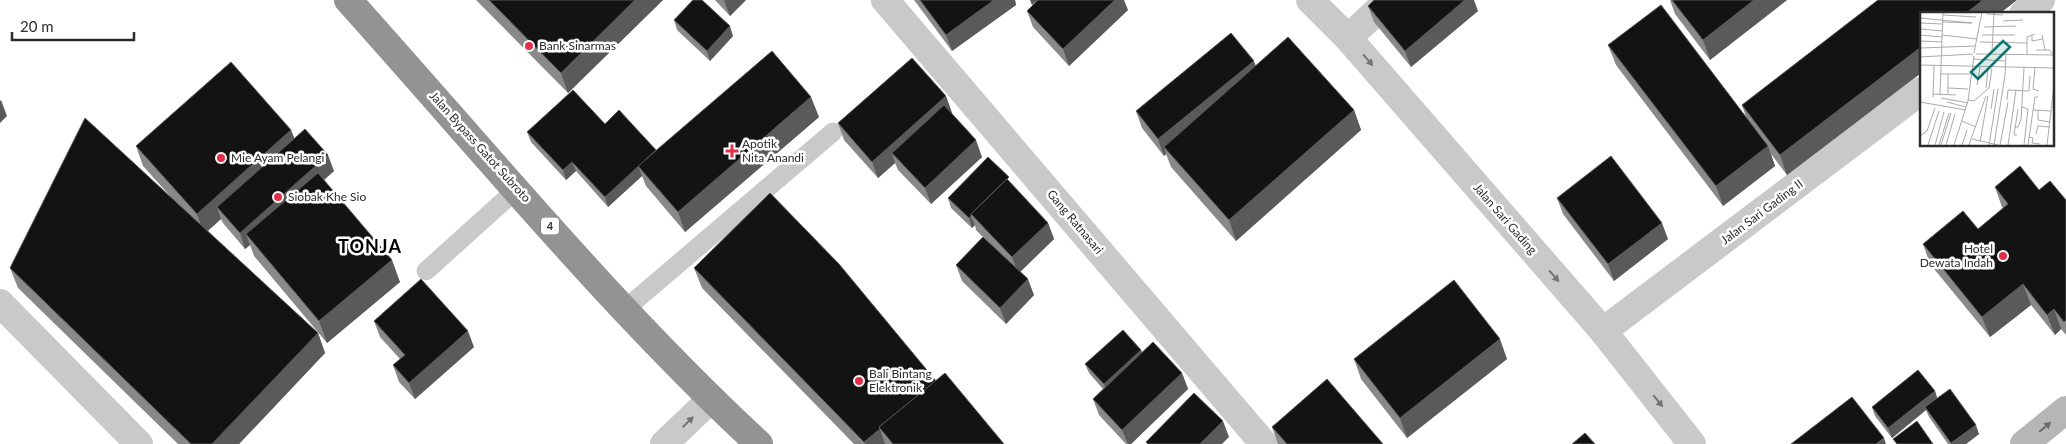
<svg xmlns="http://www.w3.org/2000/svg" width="2066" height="444" font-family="Lato,sans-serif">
	<rect width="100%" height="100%" fill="#fff"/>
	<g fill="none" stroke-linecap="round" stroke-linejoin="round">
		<g stroke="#c9c9c9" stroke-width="19">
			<path d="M426,271L517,189"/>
			<path d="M624,310L833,132"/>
		</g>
		<g stroke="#c9c9c9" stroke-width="28">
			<path d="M885,0L1264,444"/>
			<path d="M1310,0L1348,38L1603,331L1692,444"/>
			<path d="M2023,14L2041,0"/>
			<path d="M1348,38L1389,0"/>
			<path d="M0,303L139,444"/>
			<path d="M1603,331L1921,91"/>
			<path d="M664,444L711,399"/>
		</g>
		<path stroke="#b6b6b6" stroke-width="28" d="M2024,444L2066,410"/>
		<path stroke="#939393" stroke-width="28" d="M348,0C483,150 611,307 759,444"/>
	</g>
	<g fill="#898989">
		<path d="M476,0H663L568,93Z"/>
		<path d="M715,0H746L730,16Z"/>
		<path d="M914,0H1015L1016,5L952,51Z"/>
		<path d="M1670,0H1787L1710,60L1675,14Z"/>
		<path d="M1878,0H2017L1999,14H1921V73L1787,175L1771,154L1775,166L1723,206L1616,65L1608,45L1661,5L1746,117L1742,105Z"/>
		<path d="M1368,6L1478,11L1411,67L1374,22Z"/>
		<path d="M1128,10L1069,66L1033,27L1027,11Z"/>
		<path d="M674,20L733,36L710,61L677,30Z"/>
		<path d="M1255,66L1354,110L1361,130L1236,241L1171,167L1166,154L1164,156L1142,128L1136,111Z"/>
		<path d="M946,96L952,113L982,157L931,204L898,170L895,163L878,178L844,140L838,123Z"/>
		<path d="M819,117L685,232L646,186L642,176L608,207L576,171L566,180L531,142L527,132L605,124L656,150Z"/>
		<path d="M291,130L294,138L334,171L324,180L400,282L327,343L254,256L250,245L245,249L223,223L221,219L208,231L318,333L325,353L239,444H178L18,288L10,268L170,196L143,166L136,146Z"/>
		<path d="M1012,184L1048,223L1054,239L1020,272L1034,295L1006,324L962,281L956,265L983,237L976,230L975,225L972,228L951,208L948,198Z"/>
		<path d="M1995,187L2039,190L2066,200V335L2061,329L2055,335L2031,305L1990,337L1930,264L1923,244L1978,229L2003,208L2002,207Z"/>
		<path d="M1557,198L1668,239L1614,281L1563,214Z"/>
		<path d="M694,268L936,381L1004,444H854L702,288Z"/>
		<path d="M374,321L474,347L415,399L399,382L393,365L400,359L380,337Z"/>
		<path d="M1141,350L1142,352L1182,373L1188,389L1131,444H1126L1099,415L1093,399L1103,389L1089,373L1085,364Z"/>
		<path d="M1354,359H1507L1407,438L1361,379Z"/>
		<path d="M1935,391L1937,398L1979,434L1966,444H1948L1929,417L1926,410L1892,438L1875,416L1872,407Z"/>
		<path d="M1272,427L1383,444H1278Z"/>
	</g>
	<g fill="#5a5a5a">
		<path d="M635,0H663L568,93L561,73Z"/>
		<path d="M724,0H746L730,16Z"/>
		<path d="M994,0H1015L1016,5L952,51L946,35Z"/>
		<path d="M1030,0H1038L1032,5Z"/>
		<path d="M1115,0H1124L1128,10L1069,66L1063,49Z"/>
		<path d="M1465,0H1474L1478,11L1411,67L1405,51Z"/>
		<path d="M1754,0H1787L1710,60L1703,40Z"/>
		<path d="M1983,0H2017L1999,14H1965Z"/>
		<path d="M730,26L733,36L710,61L707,51Z"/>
		<path d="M1921,47V73L1787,175L1780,155Z"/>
		<path d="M1254,61L1260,78L1164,147L1166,154L1164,156L1158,139Z"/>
		<path d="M946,96L952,113L898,160L892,153L895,163L878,178L872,162Z"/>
		<path d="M811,97L819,117L685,232L678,212Z"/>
		<path d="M1,100L7,116L0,123V101Z"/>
		<path d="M1354,110L1361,130L1236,241L1229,220Z"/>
		<path d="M291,130L299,150L217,207L221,219L204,234L197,214Z"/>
		<path d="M976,140L982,157L931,204L925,188Z"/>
		<path d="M1768,146L1775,166L1723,206L1716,186Z"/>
		<path d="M328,155L334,171L253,242L246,234L250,245L245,249L240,233Z"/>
		<path d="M572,162L576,171L566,180L563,170Z"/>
		<path d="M638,166L642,176L608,207L605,197Z"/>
		<path d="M971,216L975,225L972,228L969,218Z"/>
		<path d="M1048,223L1054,239L1018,274L1012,257Z"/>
		<path d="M1662,223L1668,239L1614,281L1608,264Z"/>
		<path d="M392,260L400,282L327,343L319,321Z"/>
		<path d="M1028,279L1034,295L1006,324L1000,308Z"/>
		<path d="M2023,284L2031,305L1990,337L1982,317Z"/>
		<path d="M2054,309L2061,329L2055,335L2047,315Z"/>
		<path d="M468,331L474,347L415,399L409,383Z"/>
		<path d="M318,333L325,353L239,444H212Z"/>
		<path d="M1500,339L1507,359L1407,438L1400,418Z"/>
		<path d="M1141,350L1145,359L1107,393L1104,384Z"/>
		<path d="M1182,373L1188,389L1131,444H1128L1122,430Z"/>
		<path d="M1935,391L1938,401L1925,407L1926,410L1892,438L1888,428Z"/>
		<path d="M1223,421L1229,437L1222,444H1200Z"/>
		<path d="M1976,425L1979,434L1966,444H1951V443Z"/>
		<path d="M880,429L885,444H865L864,442Z"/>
		<path d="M1884,438L1886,444H1876Z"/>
	</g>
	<g fill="#131313" stroke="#5a5a5a">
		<path d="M489,0H635L561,73Z"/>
		<path d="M693,0H702L730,26L707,51L674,20Z"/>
		<path d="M920,0H994L946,35Z"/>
		<path d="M1038,0H1115L1063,49L1027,11Z"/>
		<path d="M1374,0H1465L1405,51L1368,6Z"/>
		<path d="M1672,0H1754L1703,40Z"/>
		<path d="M1878,0H1983L1965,14H1921V47L1780,155L1742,105Z"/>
		<path d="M1661,5L1768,146L1716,186L1608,45Z"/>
		<path d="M1231,33L1254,61L1158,139L1136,111Z"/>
		<path d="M1288,37L1354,110L1229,220L1164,147Z"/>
		<path d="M772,51L811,97L678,212L638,166Z"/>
		<path d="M912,58L946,96L872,162L838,123Z"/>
		<path d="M231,62L291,130L197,214L136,146Z"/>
		<path d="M573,90L605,124L619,110L656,150L605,197L572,162L563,170L527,132Z"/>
		<path d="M944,105L976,140L925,188L892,153Z"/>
		<path d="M85,118L318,333L212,444H191L10,268Z"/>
		<path d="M305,129L328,155L240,233L217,207Z"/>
		<path d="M1611,156L1662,223L1608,264L1557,198Z"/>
		<path d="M988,157L1009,177L971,214V216L969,218L948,198Z"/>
		<path d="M2020,166L2039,190L2050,181L2066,200V320L2064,322L2054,309L2047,315L2023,284L1982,317L1923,244L1963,211L1978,229L2008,204L1995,187Z"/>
		<path d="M318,173L392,260L319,321L246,234Z"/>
		<path d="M1007,179L1048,223L1012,257L971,214Z"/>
		<path d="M770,193L839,264L936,381L879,427L880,429L864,442L694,268Z"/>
		<path d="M983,237L1028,279L1000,308L956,265Z"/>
		<path d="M421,279L468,331L409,383L393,365L405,355L374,321Z"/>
		<path d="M1454,280L1500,339L1400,418L1354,359Z"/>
		<path d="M1123,330L1141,350L1104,384L1085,364Z"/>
		<path d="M1153,342L1182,373L1122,430L1093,399Z"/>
		<path d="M1918,370L1935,391L1888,428L1872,407Z"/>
		<path d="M945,373L1004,444H893L879,427Z"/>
		<path d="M1327,379L1383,444H1287L1272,427Z"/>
		<path d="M1950,389L1976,425L1951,443L1925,407Z"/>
		<path d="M1194,393L1223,421L1200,444H1148L1146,442Z"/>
		<path d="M1852,397L1884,438L1876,444H1791Z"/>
		<path d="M1917,421L1933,444H1897L1893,439Z"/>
		<path d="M1585,433L1595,444H1572Z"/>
	</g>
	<defs><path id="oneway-solid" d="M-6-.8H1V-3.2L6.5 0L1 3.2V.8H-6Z" transform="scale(1.25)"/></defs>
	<g fill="#737373">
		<use href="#oneway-solid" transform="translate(1368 60) rotate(49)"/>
		<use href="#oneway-solid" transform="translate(1554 276) rotate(49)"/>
		<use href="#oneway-solid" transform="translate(1658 401) rotate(51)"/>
		<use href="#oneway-solid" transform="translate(688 422) rotate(-44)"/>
	</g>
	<use fill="#6a6a6a" href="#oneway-solid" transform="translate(2045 427) rotate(-40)"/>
	<g fill="#e42d47" stroke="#fff" stroke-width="2">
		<circle cx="529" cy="46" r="5"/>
		<path d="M729.5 143.5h5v5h5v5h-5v5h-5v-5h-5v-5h5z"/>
		<circle cx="221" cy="158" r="5"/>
		<circle cx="278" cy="197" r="5"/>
		<circle cx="2003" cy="256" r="5"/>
		<circle cx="859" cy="381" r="5"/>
	</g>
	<g text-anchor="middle" stroke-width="5" stroke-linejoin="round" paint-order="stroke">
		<rect fill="#fff" stroke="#6b6b6b" stroke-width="1" x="541" y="217.5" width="18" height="17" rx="4"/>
		<g font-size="11" font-weight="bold" fill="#2c2c2c">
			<text x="550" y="230">4</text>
		</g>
		<g font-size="12" fill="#2c2c2c" stroke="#fff" text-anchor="start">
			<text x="539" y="50">Bank Sinarmas</text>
			<text x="742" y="148">Apotik<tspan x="742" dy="14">Nita Anandi</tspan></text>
			<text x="231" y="162">Mie Ayam Pelangi</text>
			<text x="288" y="201">Siobak Khe Sio</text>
			<text x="1993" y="253" text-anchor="end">Hotel<tspan x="1993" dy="14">Dewata Indah</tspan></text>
			<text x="869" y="378">Bali Bintang<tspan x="869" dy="14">Elektronik</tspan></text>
		</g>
		<g font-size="12" fill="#2c2c2c" stroke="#fff">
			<text transform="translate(480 147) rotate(48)" y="4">Jalan Bypass Gatot Subroto</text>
			<text transform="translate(1762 212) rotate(-37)" y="4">Jalan Sari Gading II</text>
			<text transform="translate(1505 219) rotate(49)" y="4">Jalan Sari Gading</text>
			<text transform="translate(1075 222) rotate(50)" y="4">Gang Ratnasari</text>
		</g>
		<g font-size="18" font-weight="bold" letter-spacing="1" fill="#000" stroke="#fff">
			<text x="370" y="253">TONJA</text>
		</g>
	</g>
	<g transform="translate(1920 12)">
		<rect width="134" height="134" fill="#fff"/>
		<path fill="none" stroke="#ababab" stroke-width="1" d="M67,2L83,3M23,3L56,5M0,6L52,11M83,9L103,8M22,10L52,11M0,11L22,12M64,15L96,14M0,17L22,19M0,23L22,25M22,23L57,27M62,23H95M112,23V29L123,27M122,23L125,38M0,29L22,30M60,30L107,31M0,36L55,34M116,38H130L132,42M72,40L74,0M54,41L62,0M56,42L134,43M107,42V25L115,22M0,45L53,42M53,47L86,49M0,53L134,56M115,55L113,77L119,79M21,62H51M57,73L60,55M28,76L48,77M66,76L68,56M13,82L36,83M20,82L23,0M28,83V62M13,85L14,53M21,86L48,91M48,88L54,89L69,76L72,56M87,88L88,78L109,79L110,64M0,90L46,98M27,90L46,95M102,95L108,97L104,133M71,97L74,77M113,98L131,99M118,98V108L130,110M42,109L56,115M95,115H98L101,107L104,56M116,122L118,114L130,115M97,123H94L98,97M0,124L7,119L15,96M109,125L113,126L112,131L120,132M52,127L78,133M60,130L68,84M8,133L19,99M15,133L24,100M19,133L29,101M21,133L31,101M26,133L35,102M34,133L48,89L54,44M42,133L47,118M49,133L66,84M69,133L78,77M74,133L85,63L86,42M80,133L88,90M88,133L96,78M108,133L115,85H118M127,133L134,74"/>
		<path fill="#0f766e" fill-opacity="0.15" stroke="#0f766e" stroke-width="2.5" d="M83,29L90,35L58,67L51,60Z"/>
		<rect width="134" height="134" fill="none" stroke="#2c2c2c" stroke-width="2.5"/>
	</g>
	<path d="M12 32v8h122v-8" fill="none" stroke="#2c2c2c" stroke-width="2.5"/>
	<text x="20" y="32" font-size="15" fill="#2c2c2c" stroke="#ffffff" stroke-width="4" paint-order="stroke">20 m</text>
</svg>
